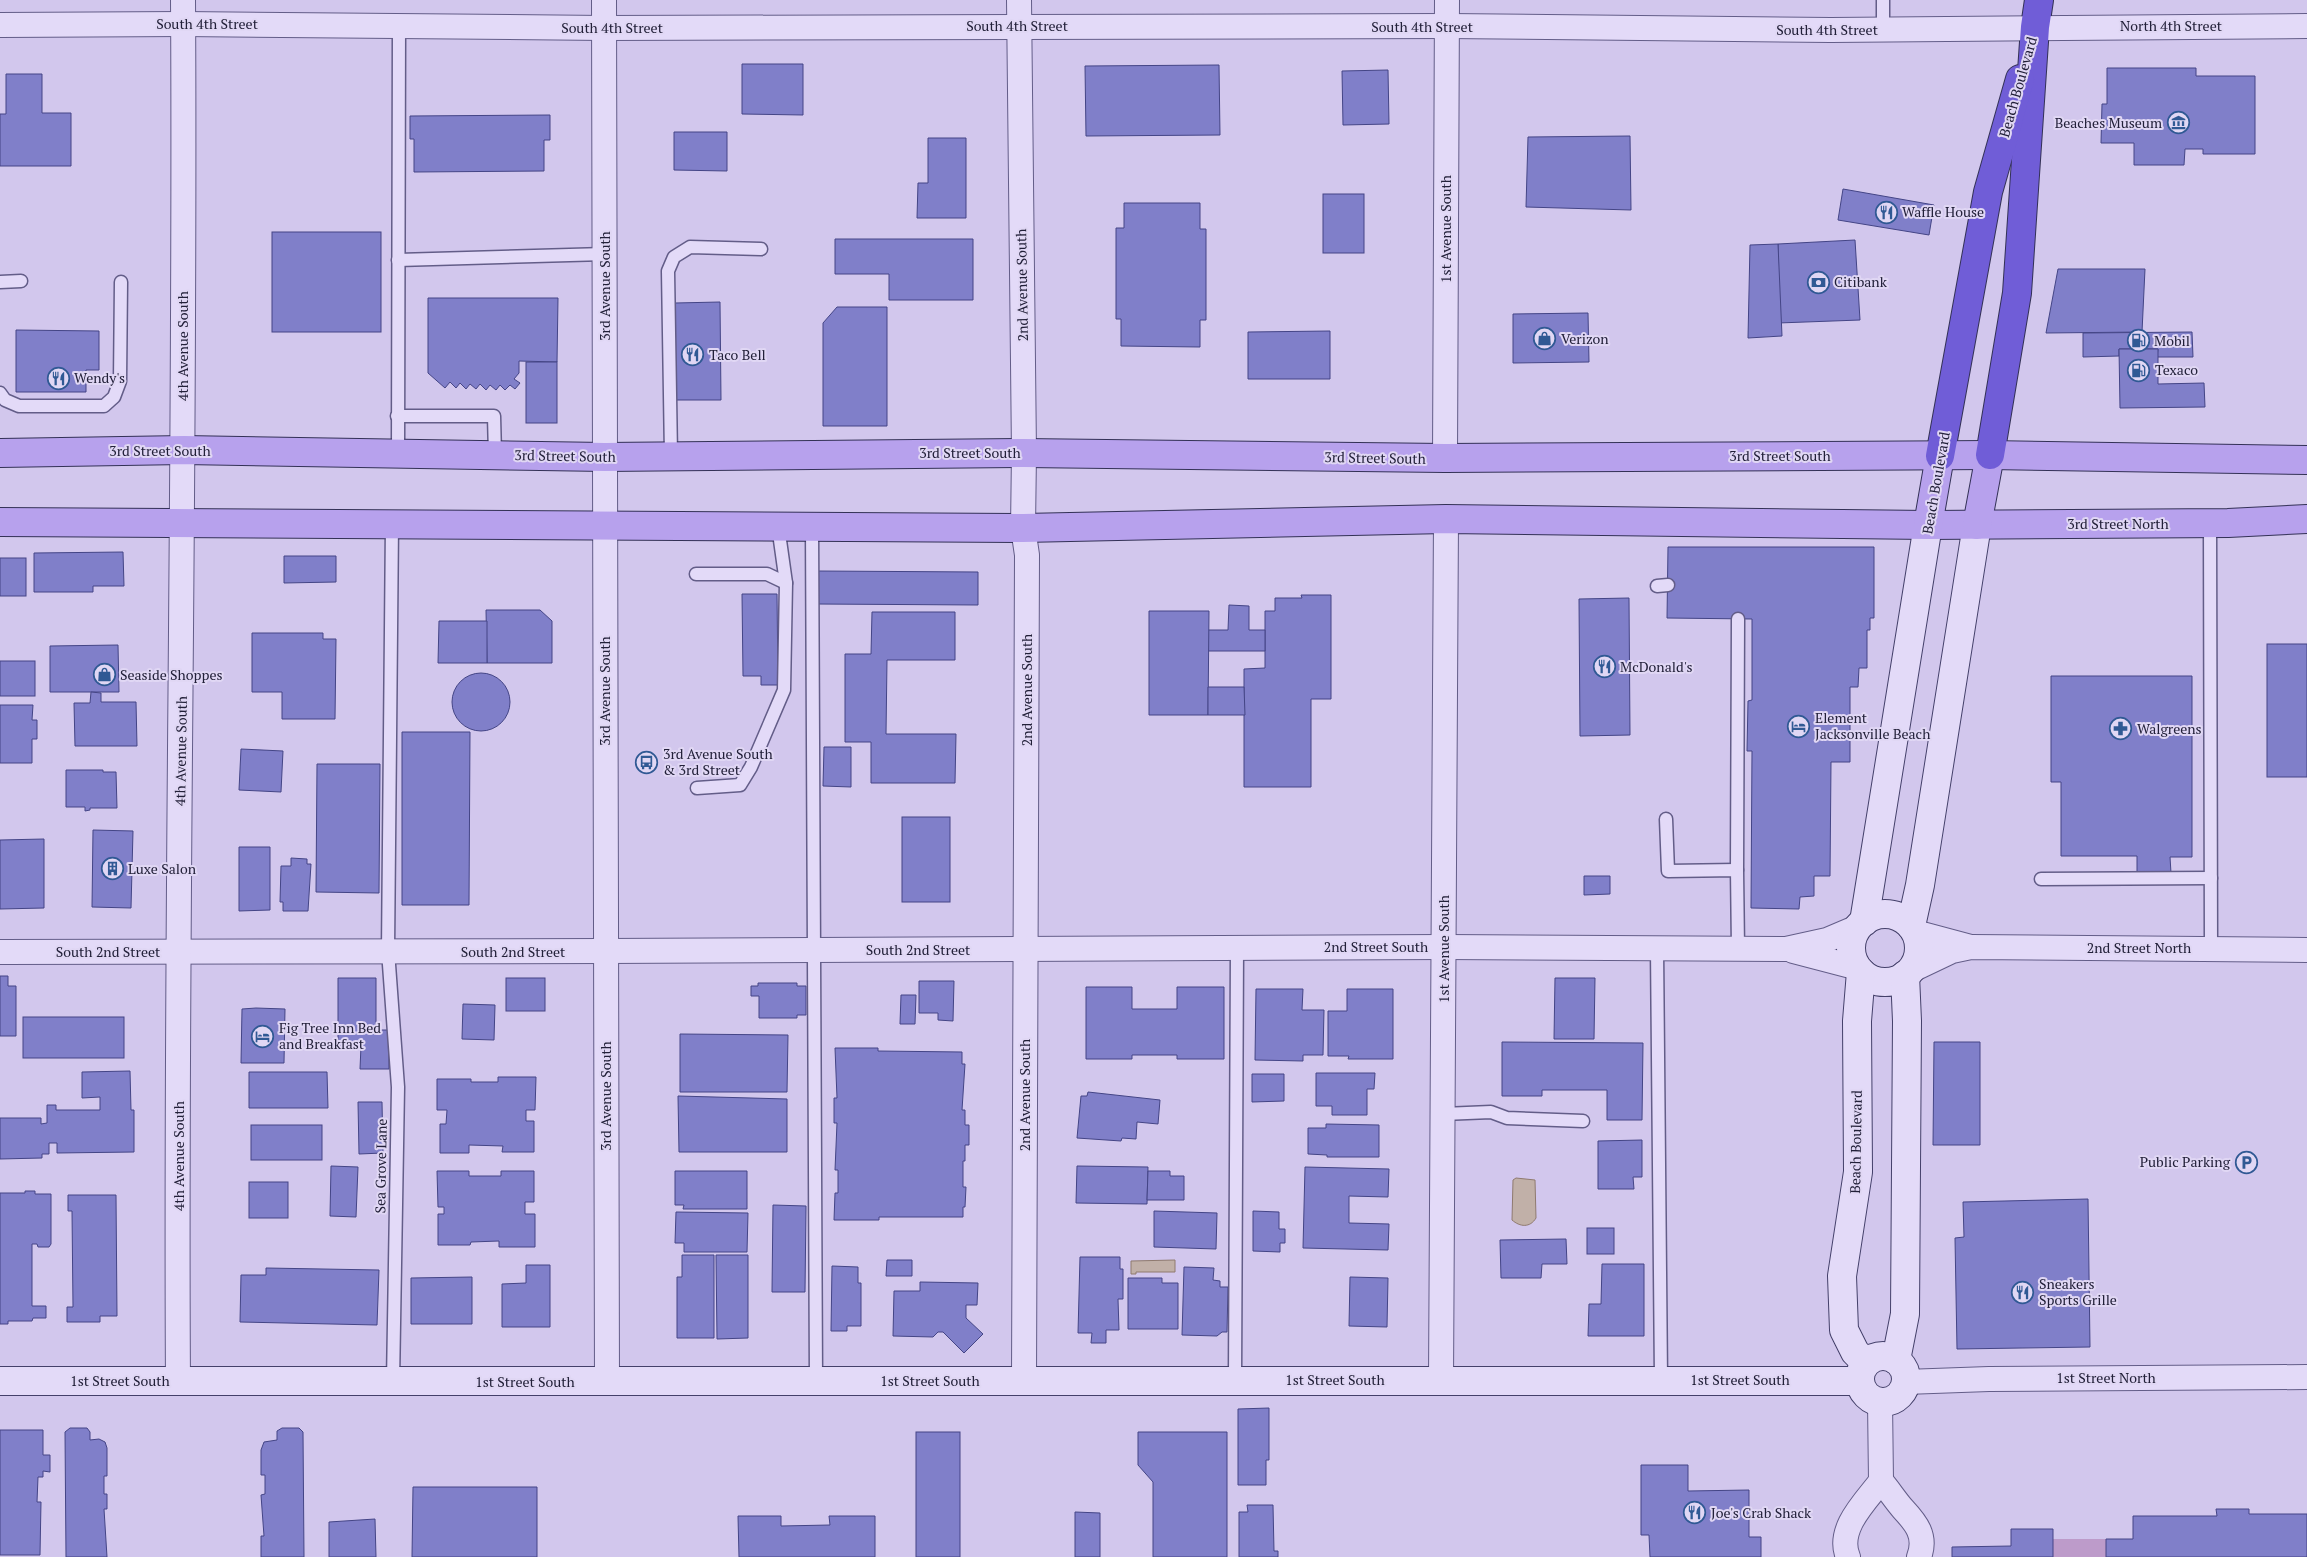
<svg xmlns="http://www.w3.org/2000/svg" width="2307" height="1557" font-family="'PT Serif',serif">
	<rect width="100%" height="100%" fill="#d2c7ed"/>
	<rect fill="#bd9bca" x="2053" y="1539" width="53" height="18"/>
	<g fill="#c1b0a8" stroke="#8f7a6f">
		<path d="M1516,1178L1535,1180L1536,1218C1530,1228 1520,1227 1512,1220L1513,1180Z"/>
		<path d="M1175,1260V1272H1136V1274H1131V1261Z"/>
	</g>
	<g fill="#807fc9" stroke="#444586">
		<path d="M742,64H803V115L742,114Z"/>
		<path d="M1219,65L1220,135L1086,136L1085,66Z"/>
		<path d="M2107,68H2196V76H2255V154H2203V149H2185L2184,165H2134V143H2101L2102,104H2107Z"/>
		<path d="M1388,70L1389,124L1343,125L1342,71Z"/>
		<path d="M6,74H42V113H71V166H0V114H6Z"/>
		<path d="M550,115V140H544V171L414,172V139H410V116Z"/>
		<path d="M674,132H727V171L674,170Z"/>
		<path d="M1630,136L1631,210L1526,207L1528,137Z"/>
		<path d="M928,138H966V218H917L918,183H928Z"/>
		<path d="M1843,189L1934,205L1929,235L1838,220Z"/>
		<rect x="1323" y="194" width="41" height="59"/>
		<path d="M1124,203H1200V229H1206V320H1200V347L1121,346V319H1116V228H1124Z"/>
		<rect x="272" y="232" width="109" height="100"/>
		<path d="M835,239H973V300H889V274H835Z"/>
		<path d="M1855,240L1860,320L1778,323V244Z"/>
		<path d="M1778,244L1782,336L1748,338L1750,245Z"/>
		<path d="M2058,269H2145L2142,332L2046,333Z"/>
		<path d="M428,298H558L557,362L519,361V373L514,379L520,383L515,389L510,385L505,390L500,385L496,390L490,385L486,390L480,384L476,389L470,384L466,389L460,383L456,388L450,382L445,388L428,373Z"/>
		<path d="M720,302L721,400H676L675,303Z"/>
		<path d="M837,307H887V426H823V323Z"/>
		<path d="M1588,313L1589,362L1513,363V314Z"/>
		<path d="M16,330L99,331V370H86V392H16Z"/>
		<path d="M1330,331V379H1248V332Z"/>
		<path d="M2192,332L2193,357H2157L2158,349H2119V356L2083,357V333Z"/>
		<path d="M2119,349H2158V384L2204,383L2205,407L2120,408Z"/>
		<rect x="526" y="362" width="31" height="61"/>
		<path d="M1668,547H1874V618H1870V630H1867V668H1859L1858,687H1850V762H1831L1830,876H1814V896L1800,897L1799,909L1751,908L1752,751H1747L1748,701L1752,700V619L1667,618Z"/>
		<path d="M123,552L124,586H93V592H34V553Z"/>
		<path d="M284,556H336V582L284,583Z"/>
		<rect x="0" y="558" width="26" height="38"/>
		<path d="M818,571L978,572V605L817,604Z"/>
		<path d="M742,594H777L778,685H761V676H743Z"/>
		<path d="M1301,595H1331V699H1311V787H1244V669L1265,668V611H1275V598H1302Z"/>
		<path d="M1629,598L1630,735L1580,736L1579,599Z"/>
		<path d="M1229,605L1249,606V630H1265V651H1208V630H1228Z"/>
		<path d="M486,610H540L552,621V663H487Z"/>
		<path d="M1149,611H1209L1208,715H1149Z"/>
		<path d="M872,612H955V660H887L886,734H956L955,783H871V742H845V654H871Z"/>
		<path d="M439,621H487V663H438Z"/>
		<path d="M252,633H323V639H336L335,719H282V692H252Z"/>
		<rect x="2267" y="644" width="40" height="133"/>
		<path d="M118,645L119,692H50V646Z"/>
		<rect x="0" y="661" width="35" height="35"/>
		<circle cx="481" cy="702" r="29"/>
		<path d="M2051,676H2192V857H2170L2171,873H2137V856H2061V782H2051Z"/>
		<path d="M1208,687H1244L1245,715H1208Z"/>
		<path d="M91,692L101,693V702H136L137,746H75L74,703H90Z"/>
		<path d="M0,705H33L32,720H37V739H32V763H0Z"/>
		<path d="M402,732H470L469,905H402Z"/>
		<path d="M824,747H851V787L823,786Z"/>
		<path d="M241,749L283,751L281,792L239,790Z"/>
		<path d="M317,764H380L379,893L316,892Z"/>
		<path d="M66,770H103V772H116L117,808H90V810L85,811V807H66Z"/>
		<rect x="902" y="817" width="48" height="85"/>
		<path d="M93,830L133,831L131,908L92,907Z"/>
		<path d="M44,839V908L0,909V840Z"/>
		<path d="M239,847H270V910L239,911Z"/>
		<path d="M291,858L307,859V864H311L308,911H283V902H280L281,866H291Z"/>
		<path d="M1584,876H1610V894L1584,895Z"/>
		<path d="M0,976H8V986H16V1036H0Z"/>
		<path d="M338,978H376V1030H389V1069H360L361,1046H338Z"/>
		<rect x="506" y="978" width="39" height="33"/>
		<path d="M1555,978H1595L1594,1039H1554Z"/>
		<path d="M919,981H954L953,1021L938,1020V1013H919Z"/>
		<path d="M758,983H797V986H806V1015H797V1018H759V996H751V986H758Z"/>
		<path d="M1086,987H1132V1009H1177V987H1224V1059H1177V1055H1132V1059H1086Z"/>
		<path d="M1256,989H1303L1302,1010H1324L1323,1055H1303V1061L1255,1060Z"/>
		<path d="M1347,989H1393V1059H1348L1349,1056H1328V1011H1347Z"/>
		<path d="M901,995H916L915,1024H900Z"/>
		<path d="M463,1004L495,1005L494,1040L462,1039Z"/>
		<path d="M256,1008L285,1009L284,1063H241L242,1009Z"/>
		<rect x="23" y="1017" width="101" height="41"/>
		<path d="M680,1034L788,1035L787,1092H680Z"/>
		<path d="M1502,1042L1643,1043L1642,1120H1607V1090H1542V1096H1502Z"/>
		<path d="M1934,1042H1980V1145H1933Z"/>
		<path d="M835,1048H878V1051L962,1052V1064H965L962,1110H965V1125H969V1145H965V1161H963V1187H966L965,1207H963V1217H879V1220H834L835,1193H838V1170H835L837,1123H834V1098H837Z"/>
		<path d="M130,1071L131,1110H134V1152L57,1153V1143H49V1154H42V1158L0,1159V1118H41V1124L47,1123V1105H56V1110H100V1097L82,1098V1072Z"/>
		<path d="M249,1072H327L328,1108H249Z"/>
		<path d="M1316,1073H1375L1374,1089H1367V1115H1332V1106H1316Z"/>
		<path d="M1252,1074H1284V1101L1252,1102Z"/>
		<path d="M498,1077H536L535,1110H526V1121H534V1152H502L503,1146L469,1145V1153H440V1124H446L447,1110H437V1079H471V1082H498Z"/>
		<path d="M1088,1092L1160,1100L1158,1124L1137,1122L1136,1139L1122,1138L1121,1141L1077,1138L1081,1096H1087Z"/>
		<path d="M678,1096L787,1099V1152H679Z"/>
		<path d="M358,1102H382L383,1153L359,1154Z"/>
		<path d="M1326,1124L1379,1125V1157H1327V1155L1308,1154V1128H1326Z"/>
		<rect x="251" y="1125" width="71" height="35"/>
		<path d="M1642,1140V1177H1633L1634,1189H1598V1141Z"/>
		<path d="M331,1166L358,1167L356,1217L330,1216Z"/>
		<path d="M1077,1166L1148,1167L1147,1204L1076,1203Z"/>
		<path d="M1305,1167L1389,1169L1388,1197L1349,1196V1223L1389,1224L1388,1250L1303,1248Z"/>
		<path d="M437,1171H469V1176H501V1171H534V1202H525V1214H535V1247H499V1241L471,1242L470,1245H438V1214H444V1207H438Z"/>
		<path d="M675,1171H747V1209H683L684,1205H675Z"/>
		<path d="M1148,1171H1170V1176H1184V1200H1147Z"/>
		<rect x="249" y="1182" width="39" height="36"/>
		<path d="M25,1191H35V1194H51V1244L49,1247H38L37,1244H32V1306H46V1318H33L32,1321H8V1324H0V1193H25Z"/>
		<path d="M68,1195H116L117,1316H100V1322H67V1307H73L72,1211H68Z"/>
		<path d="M2088,1199L2090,1347L1957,1349L1955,1238L1964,1237L1963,1202Z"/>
		<path d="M773,1205L806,1206L805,1292H772Z"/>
		<path d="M1154,1211L1217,1213L1216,1249L1154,1247Z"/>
		<path d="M1253,1211L1279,1212V1229H1285V1243H1280V1252L1253,1251Z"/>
		<path d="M676,1212L748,1213L747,1252H684V1243H675Z"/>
		<rect x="1587" y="1228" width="27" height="26"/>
		<path d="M1566,1239L1567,1264H1542L1541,1278H1501L1500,1240Z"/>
		<path d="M682,1255H714V1338H677V1277H682Z"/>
		<path d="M716,1255H748V1338L717,1339Z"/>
		<path d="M1080,1257H1120V1269H1123V1299H1118L1119,1330H1106V1343H1091L1092,1333H1078Z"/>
		<path d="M887,1260H912V1276H886Z"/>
		<path d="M1602,1264H1644V1336H1588L1589,1304H1601Z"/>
		<path d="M526,1265H550V1327H502V1284L526,1283Z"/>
		<path d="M832,1266L858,1267V1283H861V1326H847V1331H831Z"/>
		<path d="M1184,1267L1214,1268L1213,1280L1220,1281V1287H1228L1227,1332H1222L1217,1336L1182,1335Z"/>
		<path d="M266,1268L379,1270L377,1325L240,1322L241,1275H266Z"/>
		<path d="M472,1277V1324H411V1278Z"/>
		<path d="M1350,1277L1388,1278L1387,1327L1349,1326Z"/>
		<path d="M1128,1278H1162V1283H1178V1329H1128Z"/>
		<path d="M920,1282L978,1283L977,1305H966V1318L983,1334L964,1353L943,1332H938L933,1337L893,1336L894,1291H920Z"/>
		<path d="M1269,1408V1460H1266V1485H1238V1409Z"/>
		<path d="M70,1428H87L90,1432V1440L99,1439L105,1442L107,1448V1476H104V1494H107V1509H104L107,1557H66L65,1432Z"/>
		<path d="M282,1428H299L303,1432L304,1557H261V1536H264L261,1495L265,1494V1475H261V1450L264,1442L277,1440V1431Z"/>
		<path d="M0,1430H43V1455H50V1472L43,1471V1477H38L37,1502H41L40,1555H0Z"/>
		<rect x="916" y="1432" width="44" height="125"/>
		<path d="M1138,1432H1227V1557H1153V1482L1138,1465Z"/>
		<path d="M1641,1465H1688V1491L1749,1490V1537H1761V1557H1650L1649,1535H1641Z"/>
		<path d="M413,1487H537V1557H412Z"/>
		<path d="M1247,1505H1273L1274,1551H1278V1557H1239V1512H1248Z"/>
		<path d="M2216,1509H2249V1514H2307V1557H2106V1539H2133V1516H2217Z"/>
		<path d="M1075,1512L1100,1513V1557H1075Z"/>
		<path d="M738,1516H781V1526L830,1525L829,1516H875V1557H739Z"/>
		<path d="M375,1519L376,1557H329V1522Z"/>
		<path d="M2011,1529H2053V1557H1952V1547L2011,1546Z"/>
	</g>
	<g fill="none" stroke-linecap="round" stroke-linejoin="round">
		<defs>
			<g id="lane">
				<path d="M1883,30V0"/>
				<path d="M398,260L605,254"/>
				<path d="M0,282L21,281"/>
				<path d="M0,393L5,400L19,406H104L114,397L120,381L121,282"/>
				<path d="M397,416H494L495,455"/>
				<path d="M398,453L399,26"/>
				<path d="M671,456L668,271L674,257L690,247L761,249"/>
				<path d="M392,523L388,951L398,1087L393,1382"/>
				<path d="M2210,523L2211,949"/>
				<path d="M812,527L816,1381"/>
				<path d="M696,574H767L786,583"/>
				<path d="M1657,586L1668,585"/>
				<path d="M697,788L740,785L751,767L784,690L786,583L778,526"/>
				<path d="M1666,819L1668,871L1737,870L1738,949"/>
				<path d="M1737,870L1738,619"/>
				<path d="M2041,879L2211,878"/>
				<path d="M1657,948L1661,1380"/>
				<path d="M1443,1114L1491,1112L1507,1118L1583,1121"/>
				<path d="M1235,1380L1237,948"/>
			</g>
			<g id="street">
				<path d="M604,0L607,1383"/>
				<path d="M1019,0L1024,453L1023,528L1027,555L1024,1380"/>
				<path d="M0,25L183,24L604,28L1448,26L1831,30L2307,26"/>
				<path d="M1445,458L1447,0"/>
				<path d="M1915,932L1971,947"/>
				<path d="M1793,951L1858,968"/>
				<path d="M0,952L606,951L1445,947L1786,949L1827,940L1860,926"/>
				<path d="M1910,971L1952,951L1971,947L2307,950"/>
				<path d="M1441,1380L1446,519"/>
				<path d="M178,1382C175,921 186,461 183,0"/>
				<path d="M1905,1382L1989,1379L2307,1377"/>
				<path d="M1880,1402L1881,1481"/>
				<path d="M1848,1557C1836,1529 1866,1501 1881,1481C1889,1490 1895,1500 1903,1509C1916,1523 1927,1536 1919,1557"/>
			</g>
			<g id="secondary">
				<circle cx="1885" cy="948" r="34"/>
				<path d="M1864,922L1928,525"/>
				<path d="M1911,926L1920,885L1977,525"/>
				<path d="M1861,972L1857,1021L1858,1172L1842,1276L1844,1330L1855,1352L1866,1363"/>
				<circle cx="1883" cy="1379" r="23"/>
				<path d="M1896,1360L1905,1314L1907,1021L1905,975"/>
				<path d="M0,1381H1860"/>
			</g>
			<g id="primary">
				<path d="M0,453L184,450L605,457L1024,453L1445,458L1990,455L2307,460"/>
				<path d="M0,522L1023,528L1446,519L1928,525L2228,523L2307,519"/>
				<path d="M1928,525L1940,456"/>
				<path d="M1977,525L1990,455"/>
			</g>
			<g id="highway">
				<path d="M1990,455L2017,293L2035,27L2039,0"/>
				<path d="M1940,456L1988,192L2020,79"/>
			</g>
		</defs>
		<use href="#lane" stroke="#635d88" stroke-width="15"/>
		<use href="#street" stroke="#635d88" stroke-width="26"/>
		<use href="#secondary" stroke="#44406a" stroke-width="30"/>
		<use href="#primary" stroke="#333156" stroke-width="30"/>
		<use href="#highway" stroke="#333156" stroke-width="30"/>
		<use href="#lane" stroke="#e3daf8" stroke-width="12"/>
		<use href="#street" stroke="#e3daf8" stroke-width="24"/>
		<use href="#secondary" stroke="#e3daf8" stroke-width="28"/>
		<use href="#primary" stroke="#b7a1ed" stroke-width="28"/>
		<use href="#highway" stroke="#705dd7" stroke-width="28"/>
	</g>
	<defs>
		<symbol id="museum-ring" viewBox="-11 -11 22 22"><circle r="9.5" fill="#e0d7f4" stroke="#305994" stroke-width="1.5"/><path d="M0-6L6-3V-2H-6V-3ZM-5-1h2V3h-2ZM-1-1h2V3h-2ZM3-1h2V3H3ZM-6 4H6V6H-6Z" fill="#305994"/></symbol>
		<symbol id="restaurant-ring" viewBox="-11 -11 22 22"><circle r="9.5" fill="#e0d7f4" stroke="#305994" stroke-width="1.5"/><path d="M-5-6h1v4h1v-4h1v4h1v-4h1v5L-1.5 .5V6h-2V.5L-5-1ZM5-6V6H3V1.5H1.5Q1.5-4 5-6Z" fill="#305994"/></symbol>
		<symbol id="bank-ring" viewBox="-11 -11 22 22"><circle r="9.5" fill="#e0d7f4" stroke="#305994" stroke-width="1.5"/><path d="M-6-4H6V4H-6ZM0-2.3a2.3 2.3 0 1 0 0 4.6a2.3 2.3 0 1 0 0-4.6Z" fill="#305994"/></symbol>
		<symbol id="shop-ring" viewBox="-11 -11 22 22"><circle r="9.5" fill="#e0d7f4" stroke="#305994" stroke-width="1.5"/><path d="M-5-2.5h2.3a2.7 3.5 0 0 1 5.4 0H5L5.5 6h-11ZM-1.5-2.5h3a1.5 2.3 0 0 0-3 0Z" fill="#305994"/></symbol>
		<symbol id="fuel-ring" viewBox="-11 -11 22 22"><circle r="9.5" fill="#e0d7f4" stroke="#305994" stroke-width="1.5"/><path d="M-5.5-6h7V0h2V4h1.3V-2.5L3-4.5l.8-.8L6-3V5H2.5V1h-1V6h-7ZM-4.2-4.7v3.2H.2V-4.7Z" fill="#305994"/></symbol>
		<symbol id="hotel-ring" viewBox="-11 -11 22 22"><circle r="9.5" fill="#e0d7f4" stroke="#305994" stroke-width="1.5"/><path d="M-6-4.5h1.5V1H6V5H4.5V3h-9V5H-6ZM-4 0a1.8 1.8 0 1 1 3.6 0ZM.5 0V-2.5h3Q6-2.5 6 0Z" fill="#305994"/></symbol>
		<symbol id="pharmacy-ring" viewBox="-11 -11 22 22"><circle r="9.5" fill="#e0d7f4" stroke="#305994" stroke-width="1.5"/><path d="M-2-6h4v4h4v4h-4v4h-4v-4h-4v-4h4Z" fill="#305994"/></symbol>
		<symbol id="bus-ring" viewBox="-11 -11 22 22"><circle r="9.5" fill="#e0d7f4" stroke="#305994" stroke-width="1.5"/><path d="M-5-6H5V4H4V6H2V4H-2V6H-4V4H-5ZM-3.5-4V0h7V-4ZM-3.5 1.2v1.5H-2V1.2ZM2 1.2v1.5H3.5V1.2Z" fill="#305994"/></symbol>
		<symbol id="building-ring" viewBox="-11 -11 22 22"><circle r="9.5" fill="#e0d7f4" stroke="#305994" stroke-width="1.5"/><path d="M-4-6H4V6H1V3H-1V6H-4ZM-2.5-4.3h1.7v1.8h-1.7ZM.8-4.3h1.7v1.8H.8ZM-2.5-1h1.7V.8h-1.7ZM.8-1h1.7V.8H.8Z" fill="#305994"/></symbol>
		<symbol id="parking-ring" viewBox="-11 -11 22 22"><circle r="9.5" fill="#e0d7f4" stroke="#305994" stroke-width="1.5"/><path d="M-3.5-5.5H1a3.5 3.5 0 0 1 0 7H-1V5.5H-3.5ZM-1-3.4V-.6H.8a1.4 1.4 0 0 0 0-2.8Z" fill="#305994"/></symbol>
	</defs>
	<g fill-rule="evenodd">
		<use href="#museum-ring" x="2166" y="110" width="25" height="25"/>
		<use href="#restaurant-ring" x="1874" y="200" width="25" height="25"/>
		<use href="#bank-ring" x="1806" y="270" width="25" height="25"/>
		<use href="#shop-ring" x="1532" y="326" width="25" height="25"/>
		<use href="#fuel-ring" x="2126" y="328" width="25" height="25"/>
		<use href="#restaurant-ring" x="680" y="342" width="25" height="25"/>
		<use href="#fuel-ring" x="2126" y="358" width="25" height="25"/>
		<use href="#restaurant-ring" x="46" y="366" width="25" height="25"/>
		<use href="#restaurant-ring" x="1592" y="654" width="25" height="25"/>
		<use href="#shop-ring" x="92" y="662" width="25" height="25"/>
		<use href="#hotel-ring" x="1786" y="714" width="25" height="25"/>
		<use href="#pharmacy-ring" x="2108" y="716" width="25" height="25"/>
		<use href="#bus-ring" x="634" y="750" width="25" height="25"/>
		<use href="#building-ring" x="100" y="856" width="25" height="25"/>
		<use href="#hotel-ring" x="250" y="1024" width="25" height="25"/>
		<use href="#parking-ring" x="2234" y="1150" width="25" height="25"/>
		<use href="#restaurant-ring" x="2010" y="1280" width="25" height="25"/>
		<use href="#restaurant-ring" x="1682" y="1500" width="25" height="25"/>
	</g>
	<g text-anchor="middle" stroke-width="4" stroke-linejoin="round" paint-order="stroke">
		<g font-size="14" fill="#222039" stroke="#e0d7f4">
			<text x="207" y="29">South 4th Street</text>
			<text x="1017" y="31">South 4th Street</text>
			<text x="2171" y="31">North 4th Street</text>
			<text x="1422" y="32">South 4th Street</text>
			<text x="612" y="33">South 4th Street</text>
			<text x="1827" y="35">South 4th Street</text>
			<text transform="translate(2018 87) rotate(-74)" y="5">Beach Boulevard</text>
			<text transform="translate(1446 229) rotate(-90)" y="5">1st Avenue South</text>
			<text transform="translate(1022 285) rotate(-91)" y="5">2nd Avenue South</text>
			<text transform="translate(605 286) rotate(-90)" y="5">3rd Avenue South</text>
			<text transform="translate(183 346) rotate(-90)" y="5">4th Avenue South</text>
			<text x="160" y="456">3rd Street South</text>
			<text x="970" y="458">3rd Street South</text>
			<text transform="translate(565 456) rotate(1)" y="5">3rd Street South</text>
			<text x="1780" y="461">3rd Street South</text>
			<text transform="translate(1375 458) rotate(1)" y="5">3rd Street South</text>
			<text transform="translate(1936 483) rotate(-80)" y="5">Beach Boulevard</text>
			<text x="2118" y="529">3rd Street North</text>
			<text transform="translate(1027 690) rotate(-90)" y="5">2nd Avenue South</text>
			<text transform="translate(605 691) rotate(-90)" y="5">3rd Avenue South</text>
			<text transform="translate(181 751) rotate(-89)" y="5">4th Avenue South</text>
			<text x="1376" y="952">2nd Street South</text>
			<text x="2139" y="953">2nd Street North</text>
			<text transform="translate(1444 949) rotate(-90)" y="5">1st Avenue South</text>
			<text x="918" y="955">South 2nd Street</text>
			<text x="108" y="957">South 2nd Street</text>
			<text x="513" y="957">South 2nd Street</text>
			<text transform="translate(1025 1095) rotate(-90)" y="5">2nd Avenue South</text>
			<text transform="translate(606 1096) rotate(-90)" y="5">3rd Avenue South</text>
			<text transform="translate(1856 1142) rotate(-89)" y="5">Beach Boulevard</text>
			<text transform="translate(179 1156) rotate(-90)" y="5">4th Avenue South</text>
			<text transform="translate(381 1166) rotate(-89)" y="5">Sea Grove Lane</text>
			<text x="2106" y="1383">1st Street North</text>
			<text x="1335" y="1385">1st Street South</text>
			<text x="1740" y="1385">1st Street South</text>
			<text x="120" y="1386">1st Street South</text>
			<text x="930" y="1386">1st Street South</text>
			<text x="525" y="1387">1st Street South</text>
		</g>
		<g font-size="14" fill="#222039" stroke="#e0d7f4" text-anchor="start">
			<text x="2162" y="128" text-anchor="end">Beaches Museum</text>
			<text x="1902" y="217">Waffle House</text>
			<text x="1834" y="287">Citibank</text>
			<text x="1561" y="344">Verizon</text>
			<text x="2154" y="346">Mobil</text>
			<text x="709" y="360">Taco Bell</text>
			<text x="2155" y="375">Texaco</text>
			<text x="74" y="383">Wendy's</text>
			<text x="1620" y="672">McDonald's</text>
			<text x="120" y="680">Seaside Shoppes</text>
			<text x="1815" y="723">Element<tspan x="1815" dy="16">Jacksonville Beach</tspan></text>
			<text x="2137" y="734">Walgreens</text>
			<text x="663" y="759">3rd Avenue South<tspan x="663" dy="16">&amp; 3rd Street</tspan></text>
			<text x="128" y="874">Luxe Salon</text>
			<text x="279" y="1033">Fig Tree Inn Bed<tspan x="279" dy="16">and Breakfast</tspan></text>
			<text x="2230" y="1167" text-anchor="end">Public Parking</text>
			<text x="2039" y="1289">Sneakers<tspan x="2039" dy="16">Sports Grille</tspan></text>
			<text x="1711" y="1518">Joe's Crab Shack</text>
		</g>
	</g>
</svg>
